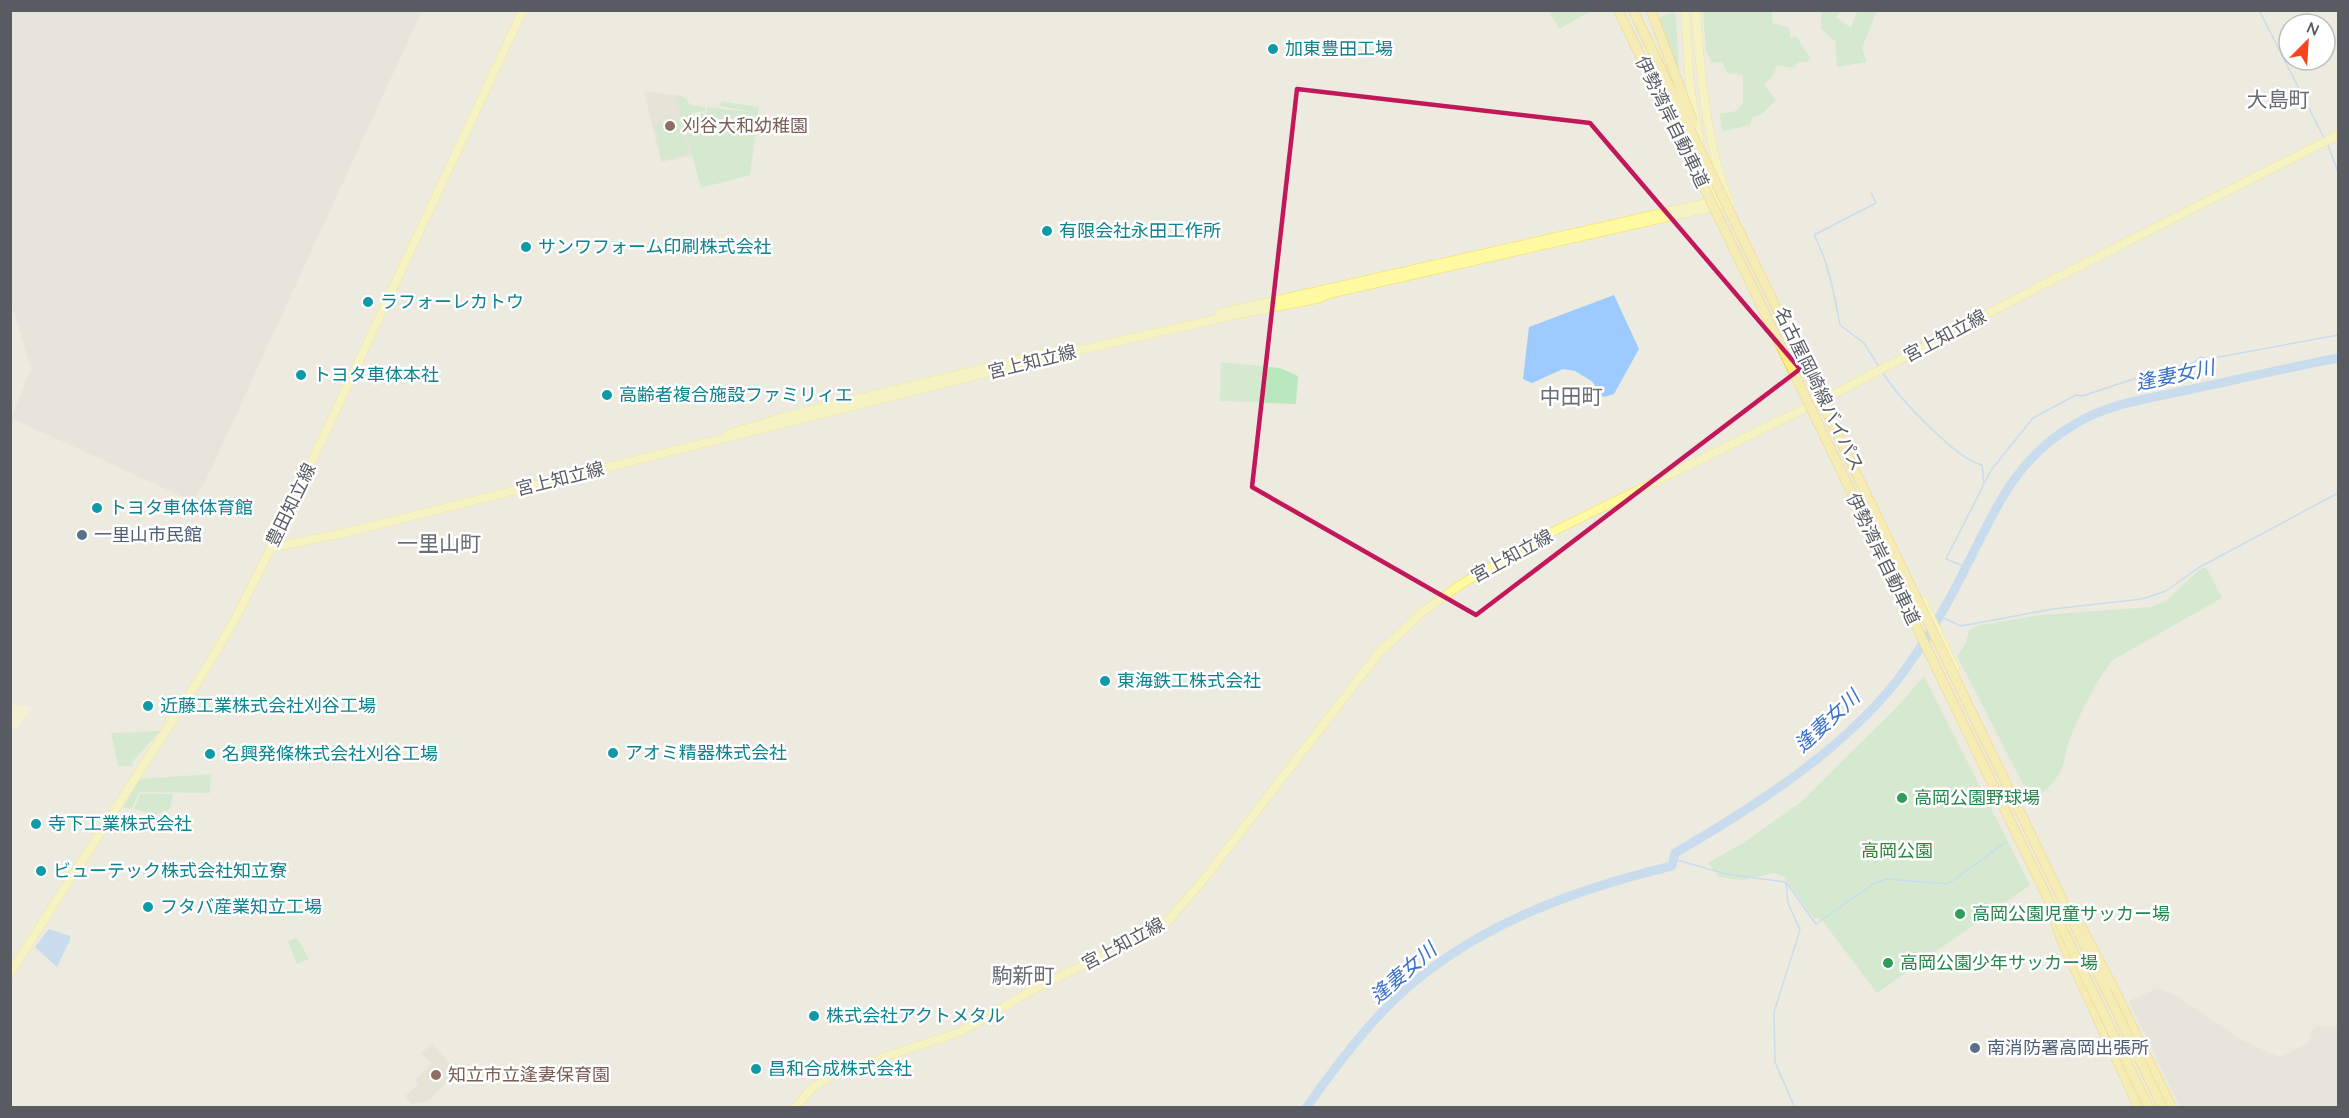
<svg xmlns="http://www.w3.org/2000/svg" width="2349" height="1118" font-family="Quicksand,'Noto Sans JP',sans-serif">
	<rect width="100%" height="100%" fill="#edebdf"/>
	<g fill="#e0ded7">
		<path d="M11,11H422L206,480L192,501L11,418L31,369L11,302Z"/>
		<path d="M2157,988L2177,996L2246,1042L2280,1057L2309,1043L2311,1030L2318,1026L2338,1027V1107H2180L2129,1001Z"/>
	</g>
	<g fill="#dcdbce">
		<path d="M644,91L683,96L693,156L661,162Z"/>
		<path d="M432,1044L457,1071L428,1101L411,1104L405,1096L418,1085L415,1080L432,1064L421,1053Z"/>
	</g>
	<g fill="#b9e7be">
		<path d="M1593,10L1559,29L1549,11V10Z"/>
		<path d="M1703,11H1772L1773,23L1790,28V38L1796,36L1811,59L1806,62H1798L1794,68L1777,65L1774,74L1764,85L1776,100L1762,114L1753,117L1750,125L1722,132L1720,114L1736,111L1743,103V75L1727,73L1722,62L1711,63L1710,57L1706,53Z"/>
		<path d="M1821,11H1841L1836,17L1851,28L1857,11H1875L1876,13L1862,48L1867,62L1837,67L1835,41L1821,29Z"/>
		<path d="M1673,12L1676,15L1679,75L1658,18Z"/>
		<path d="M676,97L686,98L690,105L705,107L706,111L692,113V115L707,113V107L751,112L720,106L721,101L759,107L750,175L701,188Z"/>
		<path d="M679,120L689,154L662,160L655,126Z"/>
		<path d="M1221,362L1280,368L1298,376L1296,404L1220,401Z"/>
		<path d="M2206,567L2222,598L2113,660C2096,681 2079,715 2069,741C2065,751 2066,762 2060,772C2055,782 2042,797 2030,798L1957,656L1966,643L1969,630L1976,626L2041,615L2151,607L2166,601L2199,570Z"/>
		<path d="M1924,676L2030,885L1877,993L1824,923L1819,918H1814L1783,876L1774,873L1743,880L1719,877L1708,863L1743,843L1801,802L1896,708Z"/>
		<path d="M160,731L133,761V766H118L111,733Z"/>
		<path d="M211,774L210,793L139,792L132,809L123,807L140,779Z"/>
		<path d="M140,794H173L170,809L156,815L134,809Z"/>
		<path d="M297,938L309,959L297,964L288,941Z"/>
	</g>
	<path fill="#fdf6cb" d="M10,704L29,707L32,709L17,728L12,730Z"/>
	<g fill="#9dcaff">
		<path d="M1614,295L1639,349L1614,394L1604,397L1599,394L1593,382L1575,371L1563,369L1532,383L1523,379L1529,327Z"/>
		<path d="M49,929L70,936V940L57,967L35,947Z"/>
	</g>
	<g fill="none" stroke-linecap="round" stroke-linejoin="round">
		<g stroke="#9dcaff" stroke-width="1.5">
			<path d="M2259,10L2324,138"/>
			<path d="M2328,145L2338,172"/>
			<path d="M1871,193L1876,203L1814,235C1829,263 1834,294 1840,325L1864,343L1879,367"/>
			<path d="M1883,373C1897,396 1957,460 1982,465L1984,484L1946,559L1966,567"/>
			<path d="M1985,482L1992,469L2033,418L2076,395L2082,396L2146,375L2193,363L2200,357L2208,359L2338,335"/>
			<path d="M1939,616L1961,626L2053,609L2142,599L2166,591L2198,568L2338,493"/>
			<path d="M1672,866L1677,860L1726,874L1786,882L1816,924L1873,884L1887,879L1948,884L2006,842"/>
			<path d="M1786,883L1788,903L1800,930L1774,1012L1775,1062L1795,1108"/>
		</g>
		<path stroke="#9dcaff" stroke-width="9" d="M1306,1108C1331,1073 1356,1039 1386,1008C1462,930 1568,891 1672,866L1675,853C1756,806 1853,744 1907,667C1930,635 1950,600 1967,565C1997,507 2015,459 2075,424C2107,404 2147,399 2183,391C2235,380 2286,368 2338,358"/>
		<defs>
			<g id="major">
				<path d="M1685,10L1690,87L1700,145"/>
				<path d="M1696,10C1700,71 1706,141 1728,199"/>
				<path d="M1705,168L1716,203"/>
				<path d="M1220,313L1715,201L1727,195"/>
				<path d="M728,434L784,417L1062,349"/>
				<path d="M270,548L344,533L1067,353L1230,316L1317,299L1329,294L1730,203"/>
				<path d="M1923,601L1955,668"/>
				<path d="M10,973L205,670L234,621L277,536L523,10"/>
				<path d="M795,1108L811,1089L836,1073L960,1032L1036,988L1149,933L1168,921L1208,874L1377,655L1421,613L1460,585L1542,537L1832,395L2056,278L2338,135"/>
			</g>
			<g id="highway">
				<path d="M1618,10L1660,96"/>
				<path d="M1633,10L1671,90"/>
				<path d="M1651,10L1679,85"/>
				<path d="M2055,920L2061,939L2139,1108"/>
				<path d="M2111,983L2172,1108"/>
			</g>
		</defs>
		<use href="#major" stroke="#fbdc4a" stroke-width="9"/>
		<use href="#highway" stroke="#ecbb00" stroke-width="10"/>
		<use href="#major" stroke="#fffaa2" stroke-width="8"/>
		<use href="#highway" stroke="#ffed84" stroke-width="9"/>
		<defs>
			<g id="highway-bridge">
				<path d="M1679,85L1693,122"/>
				<path d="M1671,90L2163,1108"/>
				<path d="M1660,96L2149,1108"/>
				<path d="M2081,926L2111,983"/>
			</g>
		</defs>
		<use href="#highway-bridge" stroke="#ecbb00" stroke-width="10" stroke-linecap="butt"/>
		<use href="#highway-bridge" stroke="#ffed84" stroke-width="9"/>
	</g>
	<path d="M0 0H2349V1118H0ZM1297,89L1590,123L1800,369L1476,615L1252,487Z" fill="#edebdf" fill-opacity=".55" fill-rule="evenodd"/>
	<path fill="none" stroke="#c2185b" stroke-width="4.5" stroke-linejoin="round" d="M1297,89L1590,123L1800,369L1476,615L1252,487Z"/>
	<g fill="#0f9aa8" stroke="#fff" stroke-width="2">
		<circle cx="1273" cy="49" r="6"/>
		<circle cx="1047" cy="231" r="6"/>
		<circle cx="526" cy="247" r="6"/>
		<circle cx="368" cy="302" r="6"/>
		<circle cx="301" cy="375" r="6"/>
		<circle cx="607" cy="395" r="6"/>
		<circle cx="97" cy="508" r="6"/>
		<circle cx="1105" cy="681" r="6"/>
		<circle cx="148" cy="706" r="6"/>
		<circle cx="613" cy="753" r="6"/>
		<circle cx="210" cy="754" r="6"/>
		<circle cx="36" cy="824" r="6"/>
		<circle cx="41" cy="871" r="6"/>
		<circle cx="148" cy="907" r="6"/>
		<circle cx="814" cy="1016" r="6"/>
		<circle cx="756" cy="1069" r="6"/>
	</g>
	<g fill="#8d6e63" stroke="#fff" stroke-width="2">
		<circle cx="670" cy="126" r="6"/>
		<circle cx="436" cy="1075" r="6"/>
	</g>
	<g fill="#5c6f8a" stroke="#fff" stroke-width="2">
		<circle cx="82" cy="535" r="6"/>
		<circle cx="1975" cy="1048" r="6"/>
	</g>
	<g fill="#2e9e5b" stroke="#fff" stroke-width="2">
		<circle cx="1902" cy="798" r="6"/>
		<circle cx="1960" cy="914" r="6"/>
		<circle cx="1888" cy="963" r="6"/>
	</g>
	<g text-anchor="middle" stroke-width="5" stroke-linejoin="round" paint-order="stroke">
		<g font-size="18" fill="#0d838f" stroke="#fff" text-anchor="start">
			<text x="1285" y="55">加東豊田工場</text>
			<text x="1059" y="237">有限会社永田工作所</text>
			<text x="538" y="253">サンワフォーム印刷株式会社</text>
			<text x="380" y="308">ラフォーレカトウ</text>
			<text x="313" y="381">トヨタ車体本社</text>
			<text x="619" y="401">高齢者複合施設ファミリィエ</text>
			<text x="109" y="514">トヨタ車体体育館</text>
			<text x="1117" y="687">東海鉄工株式会社</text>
			<text x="160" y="712">近藤工業株式会社刈谷工場</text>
			<text x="625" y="759">アオミ精器株式会社</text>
			<text x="222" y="760">名興発條株式会社刈谷工場</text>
			<text x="48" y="830">寺下工業株式会社</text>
			<text x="53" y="877">ビューテック株式会社知立寮</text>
			<text x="160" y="913">フタバ産業知立工場</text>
			<text x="826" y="1022">株式会社アクトメタル</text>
			<text x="768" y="1075">昌和合成株式会社</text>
		</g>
		<g font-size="18" fill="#585c62" stroke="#fff">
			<text transform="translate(1672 122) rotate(64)" y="6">伊勢湾岸自動車道</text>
			<text transform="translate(1945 336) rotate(-28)" y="6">宮上知立線</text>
			<text transform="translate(1032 362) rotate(-14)" y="6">宮上知立線</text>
			<text transform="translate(1819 389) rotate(64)" y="6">名古屋岡崎線バイパス</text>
			<text transform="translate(560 479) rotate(-14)" y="6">宮上知立線</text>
			<text transform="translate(291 505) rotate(-64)" y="6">豊田知立線</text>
			<text transform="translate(1512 556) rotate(-29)" y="6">宮上知立線</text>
			<text transform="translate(1883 559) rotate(64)" y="6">伊勢湾岸自動車道</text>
			<text transform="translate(1123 944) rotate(-28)" y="6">宮上知立線</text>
		</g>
		<g font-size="18" fill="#785e54" stroke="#fff" text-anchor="start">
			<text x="682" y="132">刈谷大和幼稚園</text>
			<text x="448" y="1081">知立市立逢妻保育園</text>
		</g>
		<g font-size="18" fill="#4e5e75" stroke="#fff" text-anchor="start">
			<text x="94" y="541">一里山市民館</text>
			<text x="1987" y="1054">南消防署高岡出張所</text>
		</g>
		<g font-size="18" fill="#27864d" stroke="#fff" text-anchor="start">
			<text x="1914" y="804">高岡公園野球場</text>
			<text x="1972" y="920">高岡公園児童サッカー場</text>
			<text x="1900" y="969">高岡公園少年サッカー場</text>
		</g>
		<g font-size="18" fill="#2e843b" stroke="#fff">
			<text x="1897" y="857">高岡公園</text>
		</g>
		<g font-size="20" font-style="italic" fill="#3870ca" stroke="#fff">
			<text transform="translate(2175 375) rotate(-12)" y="7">逢妻女川</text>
			<text transform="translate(1827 721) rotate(-43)" y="7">逢妻女川</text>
			<text transform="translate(1403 973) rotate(-41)" y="7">逢妻女川</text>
		</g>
		<g font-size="21" fill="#696d74" stroke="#fff">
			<text x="2278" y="107">大島町</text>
			<text x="1571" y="404">中田町</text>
			<text x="439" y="551">一里山町</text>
			<text x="1023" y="983">駒新町</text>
		</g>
	</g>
	<rect width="2349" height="1118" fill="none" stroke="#585c62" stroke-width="24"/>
	<g transform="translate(2307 42) rotate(24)"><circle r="28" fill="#ffffff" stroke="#bcbec0" stroke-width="1.5"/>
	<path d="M0-4.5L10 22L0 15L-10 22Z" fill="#f5451d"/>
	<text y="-9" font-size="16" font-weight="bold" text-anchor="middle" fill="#585c62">N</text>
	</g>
</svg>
